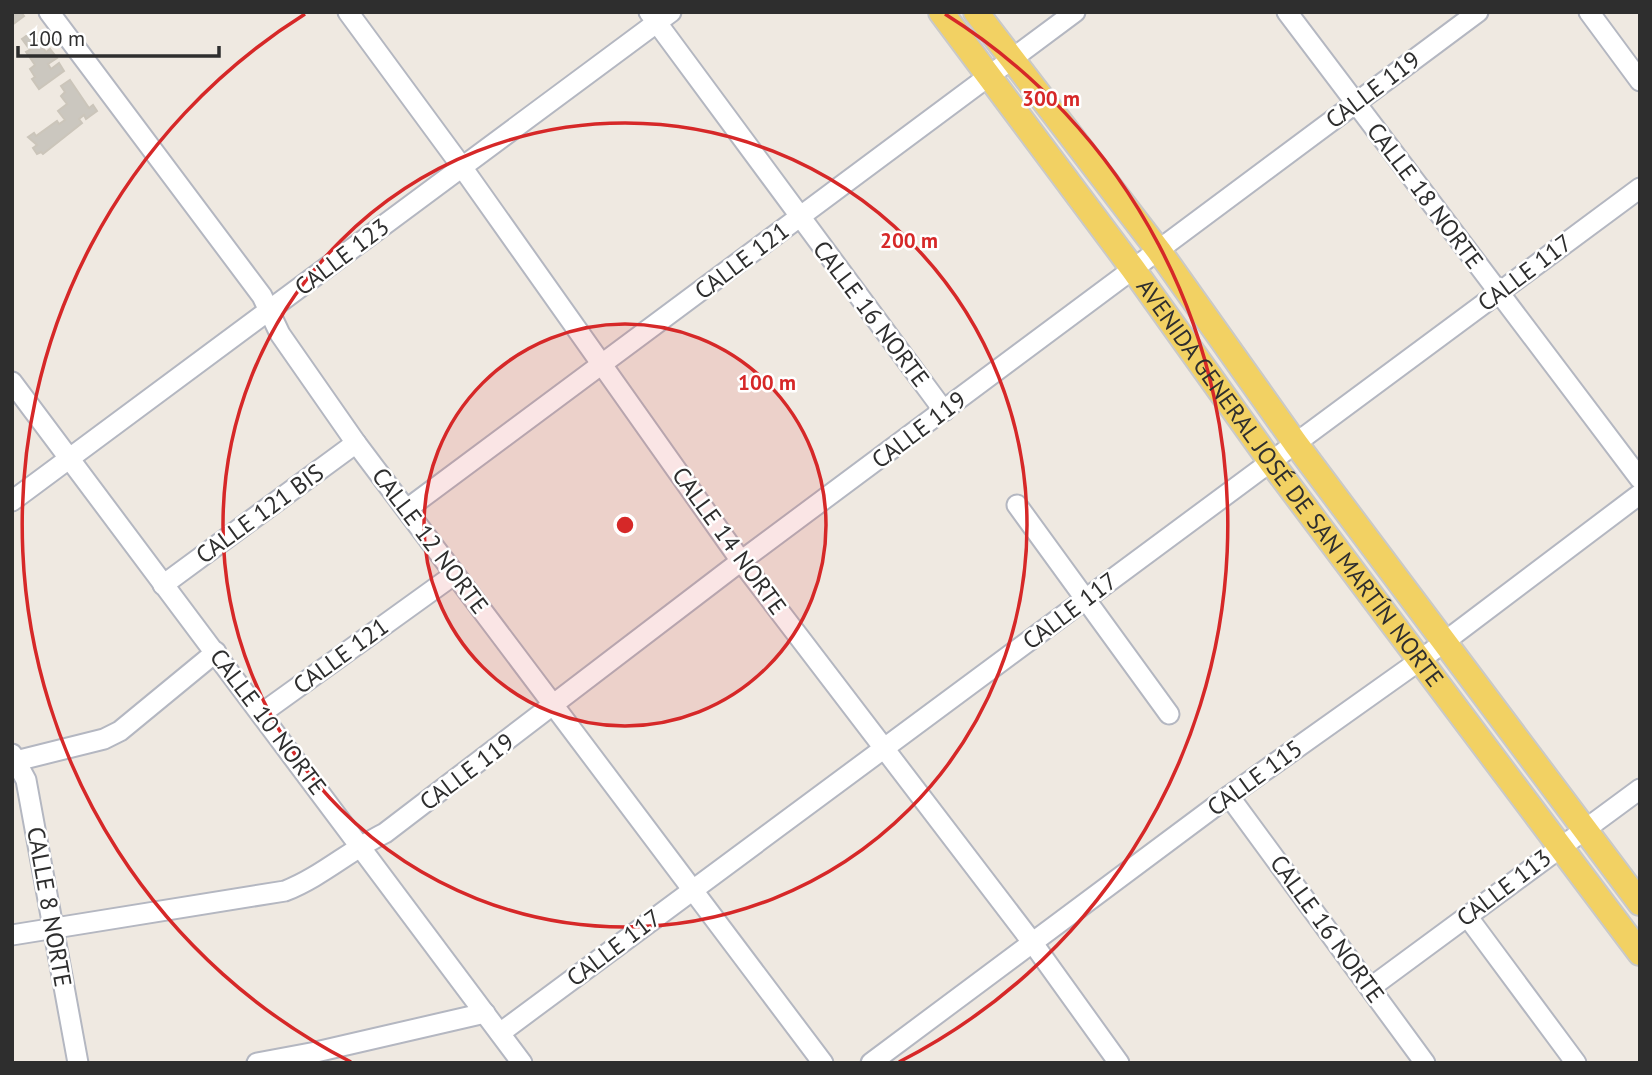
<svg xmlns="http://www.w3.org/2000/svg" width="1652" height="1075" font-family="'PT Sans',sans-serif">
	<rect width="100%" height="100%" fill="#efe9e1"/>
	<g fill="#cbc7bf" stroke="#cbc5ba" stroke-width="2">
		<path d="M12,12H21L24,16L12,25Z"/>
		<path d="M32,32L46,52L50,49L57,58L48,64L51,69L59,63L64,71L39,89L32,79L35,77L30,69L35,65L26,52L30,50L22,39Z"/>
		<path d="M70,80L89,108L93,105L97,111L86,119L84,115L79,119L82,123L43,154L41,152L37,154L33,148L37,145L28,137L34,133L36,136L57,121L59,124L65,120L58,111L67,104L61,96L65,92L61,86Z"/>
	</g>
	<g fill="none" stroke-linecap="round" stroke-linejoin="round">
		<defs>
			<g id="minor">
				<path d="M49,12L262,296L280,334L356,443L823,1063"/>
				<path d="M348,12L462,167L741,561L1032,942L1119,1063"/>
				<path d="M649,12L944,411"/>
				<path d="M1287,12L1640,479"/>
				<path d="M1589,12L1640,81"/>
				<path d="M12,382L522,1063"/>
				<path d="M12,501L671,12"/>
				<path d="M1017,505L1169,714"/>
				<path d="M407,509L1075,12"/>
				<path d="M163,585L356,443"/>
				<path d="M262,713L455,574"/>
				<path d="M12,754L26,780L78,1063"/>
				<path d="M12,762L104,739L120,731L216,652"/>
				<path d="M1229,796L1425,1063"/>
				<path d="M1467,916L1576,1063"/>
				<path d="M12,935L285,891C321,877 350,850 385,833L741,561L1478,12"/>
				<path d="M1370,988L1640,789"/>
				<path d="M500,1033L1640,188"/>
				<path d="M257,1063L316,1052L485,1013"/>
				<path d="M871,1063L1229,796L1419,661L1640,494"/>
			</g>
			<g id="major">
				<path id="s1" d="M941,12L1133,269L1271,462L1640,953"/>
				<path d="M976,12L1159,251L1296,444L1640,903"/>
			</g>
		</defs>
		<use href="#minor" stroke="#b4b7c1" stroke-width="23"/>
		<use href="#major" stroke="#c9c9c9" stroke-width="28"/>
		<use href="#minor" stroke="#fff" stroke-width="19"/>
		<use href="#major" stroke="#f2d163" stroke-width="24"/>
	</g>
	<circle cx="625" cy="525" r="201" fill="#d62828" fill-opacity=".12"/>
	<g fill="none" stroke="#d62828" stroke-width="3.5">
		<circle cx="625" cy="525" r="201"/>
		<circle cx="625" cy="525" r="402"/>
		<path d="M351 1062A603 603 0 0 1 305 14M945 14A603 603 0 0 1 899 1062"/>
	</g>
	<g text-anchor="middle" stroke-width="5" stroke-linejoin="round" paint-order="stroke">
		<g font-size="24" fill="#2e2e2e" stroke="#fff">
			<text transform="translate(1373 90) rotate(-37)" y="8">CALLE 119</text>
			<text transform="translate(1425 196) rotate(53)" y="8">CALLE 18 NORTE</text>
			<text transform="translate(342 257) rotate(-37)" y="8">CALLE 123</text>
			<text transform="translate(742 261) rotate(-37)" y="8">CALLE 121</text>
			<text transform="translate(1525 273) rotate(-37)" y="8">CALLE 117</text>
			<text transform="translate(871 314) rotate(53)" y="8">CALLE 16 NORTE</text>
			<text transform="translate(919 430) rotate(-37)" y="8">CALLE 119</text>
			<text dy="8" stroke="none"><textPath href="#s1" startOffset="586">AVENIDA GENERAL JOSÉ DE SAN MARTÍN NORTE</textPath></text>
			<text transform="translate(260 514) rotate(-36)" y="8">CALLE 121 BIS</text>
			<text transform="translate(430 541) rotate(53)" y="8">CALLE 12 NORTE</text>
			<text transform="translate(729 541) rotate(54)" y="8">CALLE 14 NORTE</text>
			<text transform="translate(1070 611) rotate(-37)" y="8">CALLE 117</text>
			<text transform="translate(341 656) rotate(-36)" y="8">CALLE 121</text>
			<text transform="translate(268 722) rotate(53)" y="8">CALLE 10 NORTE</text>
			<text transform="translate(467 772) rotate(-37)" y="8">CALLE 119</text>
			<text transform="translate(1255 778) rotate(-36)" y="8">CALLE 115</text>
			<text transform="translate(1504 888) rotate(-37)" y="8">CALLE 113</text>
			<text transform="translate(49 907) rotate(80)" y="8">CALLE 8 NORTE</text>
			<text transform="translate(1327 929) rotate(54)" y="8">CALLE 16 NORTE</text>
			<text transform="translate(614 948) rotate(-37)" y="8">CALLE 117</text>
		</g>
	</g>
	<circle cx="625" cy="525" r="10" fill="#d62828" stroke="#fff" stroke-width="3.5"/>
	<g font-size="21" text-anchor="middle" font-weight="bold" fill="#d62828" stroke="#fff" stroke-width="5" stroke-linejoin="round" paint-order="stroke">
		<text x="1051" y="106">300 m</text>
		<text x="909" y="248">200 m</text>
		<text x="767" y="390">100 m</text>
	</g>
	<rect width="1652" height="1075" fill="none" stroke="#2e2e2e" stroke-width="28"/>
	<path d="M18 46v10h201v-10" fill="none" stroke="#2e2e2e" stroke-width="3.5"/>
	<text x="28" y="46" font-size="21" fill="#2e2e2e" stroke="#ffffff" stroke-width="5" paint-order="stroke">100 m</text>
</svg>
